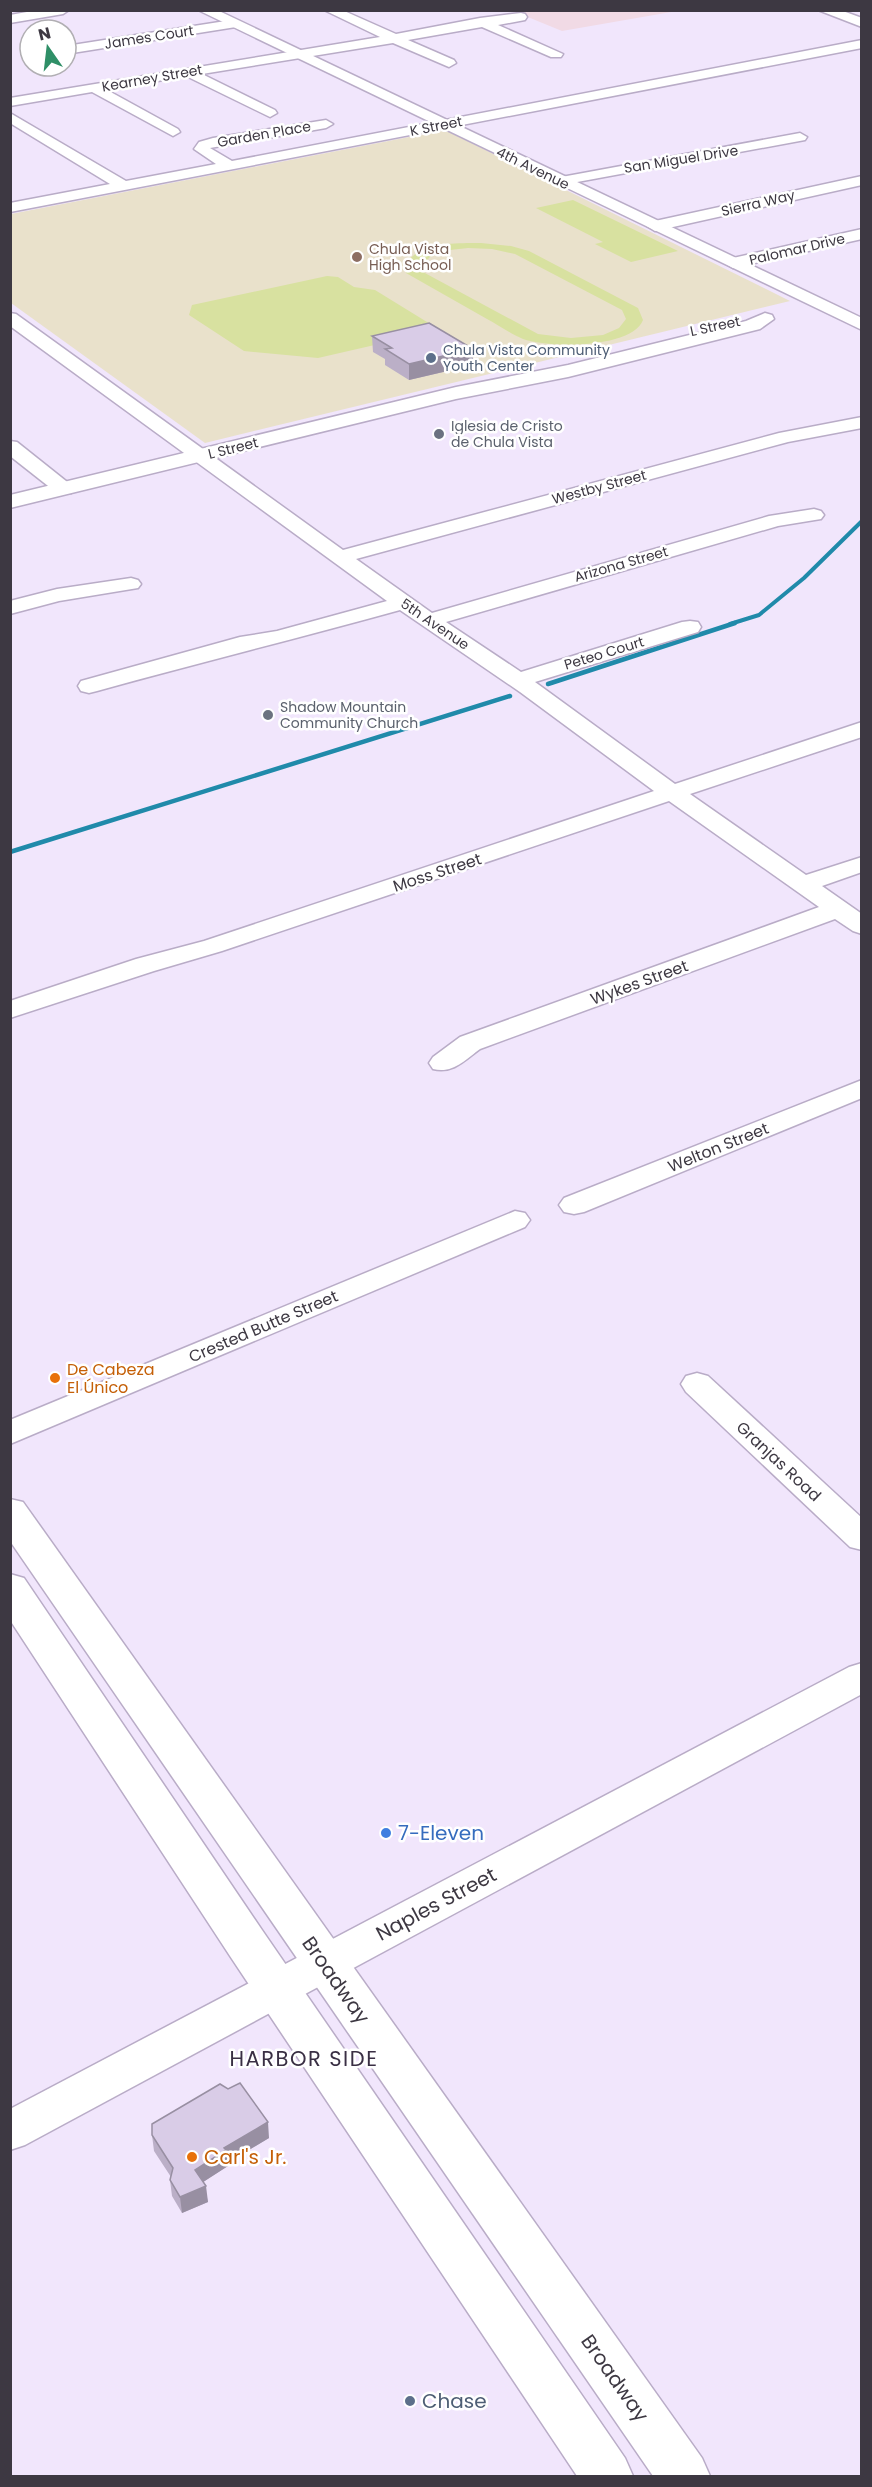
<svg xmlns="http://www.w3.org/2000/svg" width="872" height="2487" font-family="Poppins,sans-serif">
	<rect width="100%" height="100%" fill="#f1e6fc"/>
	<path fill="#f1dae5" d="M513,11H677L562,31Z"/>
	<path fill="#e9e1cb" d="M445,130L790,301L205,443L11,303V214Z"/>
	<g fill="#d8e1a0" fill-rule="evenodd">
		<path d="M573,200L678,251L631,262L595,244L603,242L536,208Z"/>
		<path d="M481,243L511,246L529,251L638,308L643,320C632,349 548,348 523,339C511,334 498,325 487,319C460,304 433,288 406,273L407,262C422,242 459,243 481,243ZM468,248L492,249L515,254L622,310L626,319L619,328L603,335L571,338L538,334L423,272C423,250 451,250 468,248Z"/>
		<path d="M327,276L338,277L354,287L375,290L440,330L318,358L244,351L189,315L192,305Z"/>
	</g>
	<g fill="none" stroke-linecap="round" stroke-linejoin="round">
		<path stroke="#208aaa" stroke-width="4" d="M730,624L759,615L804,578L862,521"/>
		<g stroke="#208aaa" stroke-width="4.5">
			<path d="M548,684L735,623"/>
			<path d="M10,852L510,696"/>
		</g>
		<defs>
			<g id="minor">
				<path d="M38,10H69L63,14L10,23V15Z"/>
				<path d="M324,10H342L396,34L480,18L521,13L525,14L527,17L525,20L498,25L563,54L561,57H551L482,27L408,40L454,60L456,63L449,67L393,43L202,74L275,110L277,113L270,117L186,76L107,90L178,129L180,132L173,136L92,92L10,106V98L380,37Z"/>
				<path d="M232,20L236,21L238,24L236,27L66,54V46Z"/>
				<path d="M862,40V48L10,212V203L110,184L10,123V113L126,181L216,164L194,149L199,142L213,138L326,120L333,124L326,128L210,148L232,161Z"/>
				<path d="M800,133L807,137L805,140L561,185L554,181L556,178Z"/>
				<path d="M862,176V185L655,231L647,226L655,221Z"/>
				<path d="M862,229V239L733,268L725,263L733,258Z"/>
				<path d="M10,313L16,314L343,550L779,433L862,417V428L788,442L356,559L432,613L769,516L814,509L821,511L824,515L821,519L778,526L446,622L521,672L682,622L690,621L698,622L701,627L698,632L535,682L675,784L862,722V737L690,794L806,875L862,857V872L822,886L862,914V934L853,931L835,919L480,1049C465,1060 453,1074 433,1069L429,1063L433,1057L460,1037L819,907L669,801L222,951L154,971L10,1018V1001L136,959L204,941L654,791L520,692L400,610C299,638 198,663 97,691L89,693L81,691L78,686L81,681L240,637L277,631L387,601L10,326Z"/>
				<path d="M10,441L17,442L71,485L74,489L71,493H57L10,456Z"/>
				<path d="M131,578L138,580L141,584L138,588L59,601L10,614V601L57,589Z"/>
				<path d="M862,1080V1098L584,1212L574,1214L564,1212L559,1205L564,1198Z"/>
				<path d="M515,1211L525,1213L530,1220L525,1227L10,1444V1420Z"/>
				<path d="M697,1373L708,1376L862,1518V1550L850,1547L686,1392L681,1384L686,1376Z"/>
				<path d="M862,1663V1694L25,2145L10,2150V2109L849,1667Z"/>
			</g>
			<g id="major">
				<path d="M198,10H217L862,318V330Z"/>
				<path d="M818,10H840L862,18V27Z"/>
				<path d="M765,313L772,315L774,319L760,329L568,377L456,399L10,508V495L456,387L568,365L746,321Z"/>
				<path d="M10,1499L23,1502L702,2458L710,2476H653L10,1541Z"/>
				<path d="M10,1574L24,1578L262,1930L625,2458L633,2476H577L230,1956L10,1620Z"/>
			</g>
		</defs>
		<use href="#minor" stroke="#b9acc7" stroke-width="3"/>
		<use href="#major" stroke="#b9acc7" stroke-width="3"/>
		<use href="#minor" fill="#fff" fill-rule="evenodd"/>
		<use href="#major" fill="#fff" fill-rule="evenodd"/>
	</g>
	<g fill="#bbafc7">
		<path d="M372,336L473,365L409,380L385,365V359L373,352Z"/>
		<path d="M152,2135L269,2138L227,2163L228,2166L203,2182L208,2202L182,2213L172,2196L170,2180L171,2177L154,2151Z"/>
	</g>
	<g fill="#988fa2">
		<path d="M473,349V365L409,380V364Z"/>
		<path d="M268,2122L269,2138L227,2163L228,2166L197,2186L195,2170L224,2148Z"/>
		<path d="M206,2186L208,2202L182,2213L180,2197Z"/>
	</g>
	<g fill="#d9cce7" stroke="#988fa2" stroke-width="1.5">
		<path d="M429,323L473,349L409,364L385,349L392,348L372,336Z"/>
		<path d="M240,2083L268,2122L224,2148L226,2150L195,2170L206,2186L180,2197L170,2180L173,2168L152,2135V2124L220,2084L228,2089Z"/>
	</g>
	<circle fill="#8d6e63" stroke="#fff" stroke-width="2" cx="357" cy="257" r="6"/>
	<g fill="#5c6f8a" stroke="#fff" stroke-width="2">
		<circle cx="431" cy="358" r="6"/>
		<circle cx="410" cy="2401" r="6"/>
	</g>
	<g fill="#6b7280" stroke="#fff" stroke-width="2">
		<circle cx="439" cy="434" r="6"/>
		<circle cx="268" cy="715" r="6"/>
	</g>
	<g fill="#e8710a" stroke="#fff" stroke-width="2">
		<circle cx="55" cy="1378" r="6"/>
		<circle cx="192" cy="2157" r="6"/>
	</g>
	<circle fill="#3f7fe0" stroke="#fff" stroke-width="2" cx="386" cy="1833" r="6"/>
	<g text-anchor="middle" stroke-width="5" stroke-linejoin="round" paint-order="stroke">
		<g font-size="14" fill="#3d3842" stroke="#fff">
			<text transform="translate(149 37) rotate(-9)" y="5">James Court</text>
			<text transform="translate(152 78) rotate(-10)" y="5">Kearney Street</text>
			<text transform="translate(436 126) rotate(-11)" y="5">K Street</text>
			<text transform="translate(264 134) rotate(-10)" y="5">Garden Place</text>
			<text transform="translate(681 159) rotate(-9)" y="5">San Miguel Drive</text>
			<text transform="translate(533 168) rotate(26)" y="5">4th Avenue</text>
			<text transform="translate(758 203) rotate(-13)" y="5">Sierra Way</text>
			<text transform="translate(797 249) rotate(-13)" y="5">Palomar Drive</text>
			<text transform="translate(715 326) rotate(-12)" y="5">L Street</text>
			<text transform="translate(233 448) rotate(-14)" y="5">L Street</text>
			<text transform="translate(599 487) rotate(-15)" y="5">Westby Street</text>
			<text transform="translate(621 564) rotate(-16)" y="5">Arizona Street</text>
			<text transform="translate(435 624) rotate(34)" y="5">5th Avenue</text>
			<text transform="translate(604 653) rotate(-17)" y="5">Peteo Court</text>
		</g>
		<g font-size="14" fill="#785e54" stroke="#fff" text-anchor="start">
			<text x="369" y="254">Chula Vista<tspan x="369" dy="16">High School</tspan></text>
		</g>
		<g font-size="14" fill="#4e5e75" stroke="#fff" text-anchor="start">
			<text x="443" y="355">Chula Vista Community<tspan x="443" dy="16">Youth Center</tspan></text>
		</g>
		<g font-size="14" fill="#5b616d" stroke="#fff" text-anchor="start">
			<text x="451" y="431">Iglesia de Cristo<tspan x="451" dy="16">de Chula Vista</tspan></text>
			<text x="280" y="712">Shadow Mountain<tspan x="280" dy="16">Community Church</tspan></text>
		</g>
		<g font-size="16" fill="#3d3842" stroke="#fff">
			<text transform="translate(437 872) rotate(-18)" y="6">Moss Street</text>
			<text transform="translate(639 982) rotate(-20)" y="6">Wykes Street</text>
			<text transform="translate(718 1147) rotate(-22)" y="6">Welton Street</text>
			<text transform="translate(263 1326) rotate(-23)" y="6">Crested Butte Street</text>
			<text transform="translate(779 1461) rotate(43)" y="6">Granjas Road</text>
		</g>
		<g font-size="16" fill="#c56008" stroke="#fff" text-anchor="start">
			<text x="67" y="1375">De Cabeza<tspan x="67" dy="18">El Único</tspan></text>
		</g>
		<g font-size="20" fill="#366cbe" stroke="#fff" text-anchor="start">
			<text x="398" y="1840">7-Eleven</text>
		</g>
		<g font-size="20" fill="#3d3842" stroke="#fff">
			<text transform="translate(436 1904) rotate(-28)" y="7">Naples Street</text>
			<text transform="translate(336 1980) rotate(55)" y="7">Broadway</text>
			<text transform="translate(615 2378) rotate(55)" y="7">Broadway</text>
		</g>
		<g font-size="20" fill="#c56008" stroke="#fff" text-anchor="start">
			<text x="204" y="2164">Carl's Jr.</text>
		</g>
		<g font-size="20" fill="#4e5e75" stroke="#fff" text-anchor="start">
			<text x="422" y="2408">Chase</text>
		</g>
		<g font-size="21" letter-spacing="1.5" fill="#3a2f44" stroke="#fff">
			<text x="304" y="2066">HARBOR SIDE</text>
		</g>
	</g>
	<rect width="872" height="2487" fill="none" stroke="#3d3842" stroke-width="24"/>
	<g transform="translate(48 48) rotate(346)"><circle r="28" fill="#ffffff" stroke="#b1afb3" stroke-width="1.5"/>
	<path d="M0-4.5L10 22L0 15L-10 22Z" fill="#2f8f67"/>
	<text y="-9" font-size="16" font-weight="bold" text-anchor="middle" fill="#3d3842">N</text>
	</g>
</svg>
